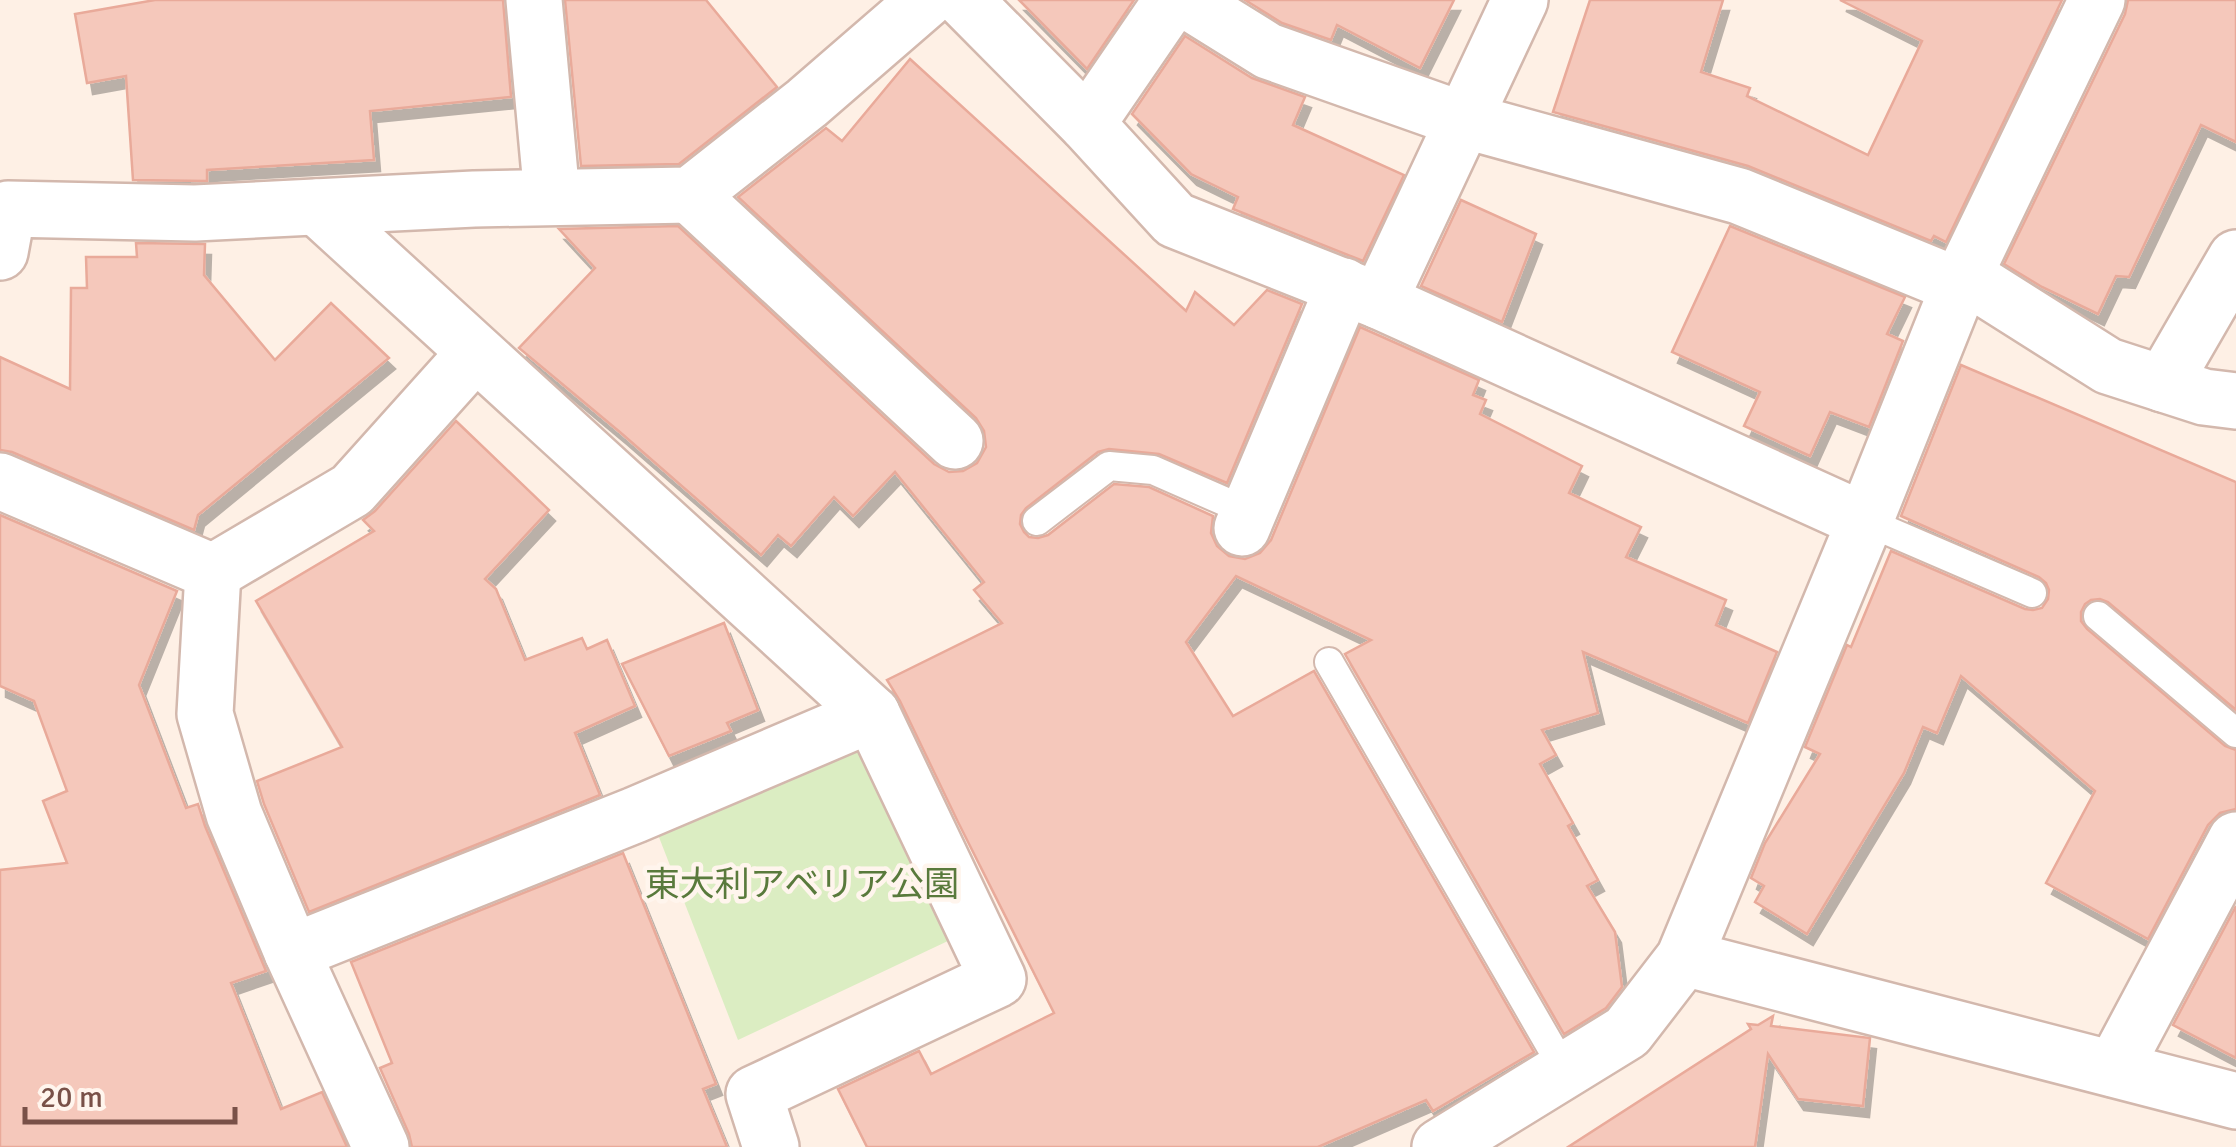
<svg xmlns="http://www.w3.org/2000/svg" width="2236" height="1147" font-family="Signika,'Noto Sans JP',sans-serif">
	<defs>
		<filter id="shadow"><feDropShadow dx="6" dy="11" stdDeviation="0" flood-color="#0004"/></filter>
	</defs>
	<rect width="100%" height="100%" fill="#fef0e5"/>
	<path fill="#dbedc2" d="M864,731L967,932L738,1040L655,827Z"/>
	<g fill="#f5c8bb" stroke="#e9aa9a" stroke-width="2.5" filter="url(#shadow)">
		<path d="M155,0H503L511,97L370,111L374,160L207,170V181L133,180L126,76L87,83L75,14Z"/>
		<path d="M565,0H706L777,87L679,164L581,166Z"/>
		<path d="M1019,0H1134L1087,69Z"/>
		<path d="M1245,0H1454L1420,68L1337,25L1331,40L1282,23Z"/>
		<path d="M1590,0H1723L1701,72L1750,88L1747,96L1868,155L1922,41L1840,0H2062L1946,242L1934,236L1931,241L1748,166L1553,112Z"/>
		<path d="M2128,0H2236V142L2201,125L2129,277L2116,276L2098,314L2042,287L2004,264L2125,14Z"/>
		<path d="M1185,36L1252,78L1305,97L1293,125L1404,175L1363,261L1233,209L1238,197L1191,174L1132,114Z"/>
		<path d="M910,59L1186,311L1195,292L1234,325L1267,290L1302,304L1227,483L1159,454L1109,449L1098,452L1026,508L1021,515L1020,524L1024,532L1029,537L1038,538L1048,535L1114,484L1149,487L1213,516L1211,533L1217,546L1229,556L1245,559L1260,553L1271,540L1360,327L1479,380L1473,395L1486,400L1480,414L1582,466L1569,493L1641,527L1626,557L1726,600L1716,625L1777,652L1748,723L1583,652L1598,713L1542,730L1556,755L1540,764L1573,823L1568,826L1598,880L1587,886L1615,932L1622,987L1606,1008L1564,1034L1345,654L1371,640L1236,576L1186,642L1233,716L1314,671L1534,1052L1433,1111L1426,1100L1318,1147H867L838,1089L919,1051L931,1074L1054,1013L958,822L900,701L887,680L1002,623L974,590L984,582L895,472L853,516L834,497L791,546L778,535L761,555L621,433L519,348L595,268L559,229L678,226L934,464L949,472L963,471L977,463L986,447L984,431L976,418L738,197L826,128L842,141Z"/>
		<path d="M1461,200L1536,234L1502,322L1421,286Z"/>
		<path d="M1730,226L1905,297L1887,334L1903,341L1869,427L1830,412L1810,456L1744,426L1760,392L1672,352Z"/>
		<path d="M136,243L205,244L204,275L275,360L331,303L389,358L198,515L194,530L12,452L0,450V357L70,389L71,288H87L86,257H137Z"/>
		<path d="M1961,365L2236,482V710L2108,602L2100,599L2091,600L2085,604L2081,612V621L2087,629L2225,746L2236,750V809L2220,813L2208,825L2148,939L2046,883L2095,791L1961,676L1937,733L1923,727L1904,773L1807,934L1755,902L1764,886L1751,878L1765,843L1820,754L1805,747L1847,645L1851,647L1891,551L2025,609L2033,610L2042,608L2048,599L2049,590L2046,583L2039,577L1901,516Z"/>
		<path d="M456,421L549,510L485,579L496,589L525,660L582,638L587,649L607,640L635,706L575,733L600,795L309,912L264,804L257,781L342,747L256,601L374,531L363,520L375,511Z"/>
		<path d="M0,515L177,591L139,685L186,808L198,804L205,826L266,971L231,983L281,1109L322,1092L347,1147H0V870L67,863L43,801L67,791L34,701L0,686Z"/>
		<path d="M724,623L758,710L727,723L731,731L669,756L622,664Z"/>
		<path d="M623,853L716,1084L703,1089L727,1147H412L409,1134L380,1068L392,1063L351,962Z"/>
		<path d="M2236,906V1058L2173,1025Z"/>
		<path d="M1773,1016L1771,1026L1870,1038L1863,1106L1798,1099L1768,1054L1755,1147H1568L1751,1029L1748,1024L1758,1025Z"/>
	</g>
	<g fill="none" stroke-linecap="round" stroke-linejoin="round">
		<defs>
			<g id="service">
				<path d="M1037,521L1109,466L1153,470L1249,512"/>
				<path d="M1865,521L2032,593"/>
				<path d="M2098,616L2236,733"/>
				<path d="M1329,662L1565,1071"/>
			</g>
			<g id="minor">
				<path d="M534,0L552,197"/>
				<path d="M964,0L1087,124L1175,220L1379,301L1865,521L1684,958L1627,1032L1440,1147"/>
				<path d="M1186,0L1268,51L1463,120L1739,196L1959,286"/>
				<path d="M1087,124L1172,0"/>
				<path d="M690,195L955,441"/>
				<path d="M317,207L872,714L998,979L754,1094L771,1147"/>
				<path d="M0,252L8,209L195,213L474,199L690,195L807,103L926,0"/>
				<path d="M1964,275L2108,366L2204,397L2236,401"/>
				<path d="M1379,301L1520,0"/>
				<path d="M2163,384L2236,258"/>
				<path d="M0,481L213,572L205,714L234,814L292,952L381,1147"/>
				<path d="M1865,521L1959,286L2097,0"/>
				<path d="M1242,528L1344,286"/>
				<path d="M213,572L352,490L475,353"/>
				<path d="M292,952L635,815L872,714"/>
				<path d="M1684,958L2236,1101"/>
				<path d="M2114,1069L2236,840"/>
			</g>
		</defs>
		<use href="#service" stroke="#d3b8ad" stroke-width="32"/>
		<use href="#minor" stroke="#d3b8ad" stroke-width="60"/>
		<use href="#service" stroke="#fff" stroke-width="28"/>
		<use href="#minor" stroke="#fff" stroke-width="55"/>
	</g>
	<g text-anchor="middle" stroke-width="9" stroke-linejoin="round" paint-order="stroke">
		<g font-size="35" fill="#597a3c" stroke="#fff5ed">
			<text x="802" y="896">東大利アベリア公園</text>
		</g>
	</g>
	<path d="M25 1107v15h210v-15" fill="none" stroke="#795148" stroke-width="5"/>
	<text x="40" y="1107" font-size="30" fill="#795148" stroke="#fff5ed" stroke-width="8" paint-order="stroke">20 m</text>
</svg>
